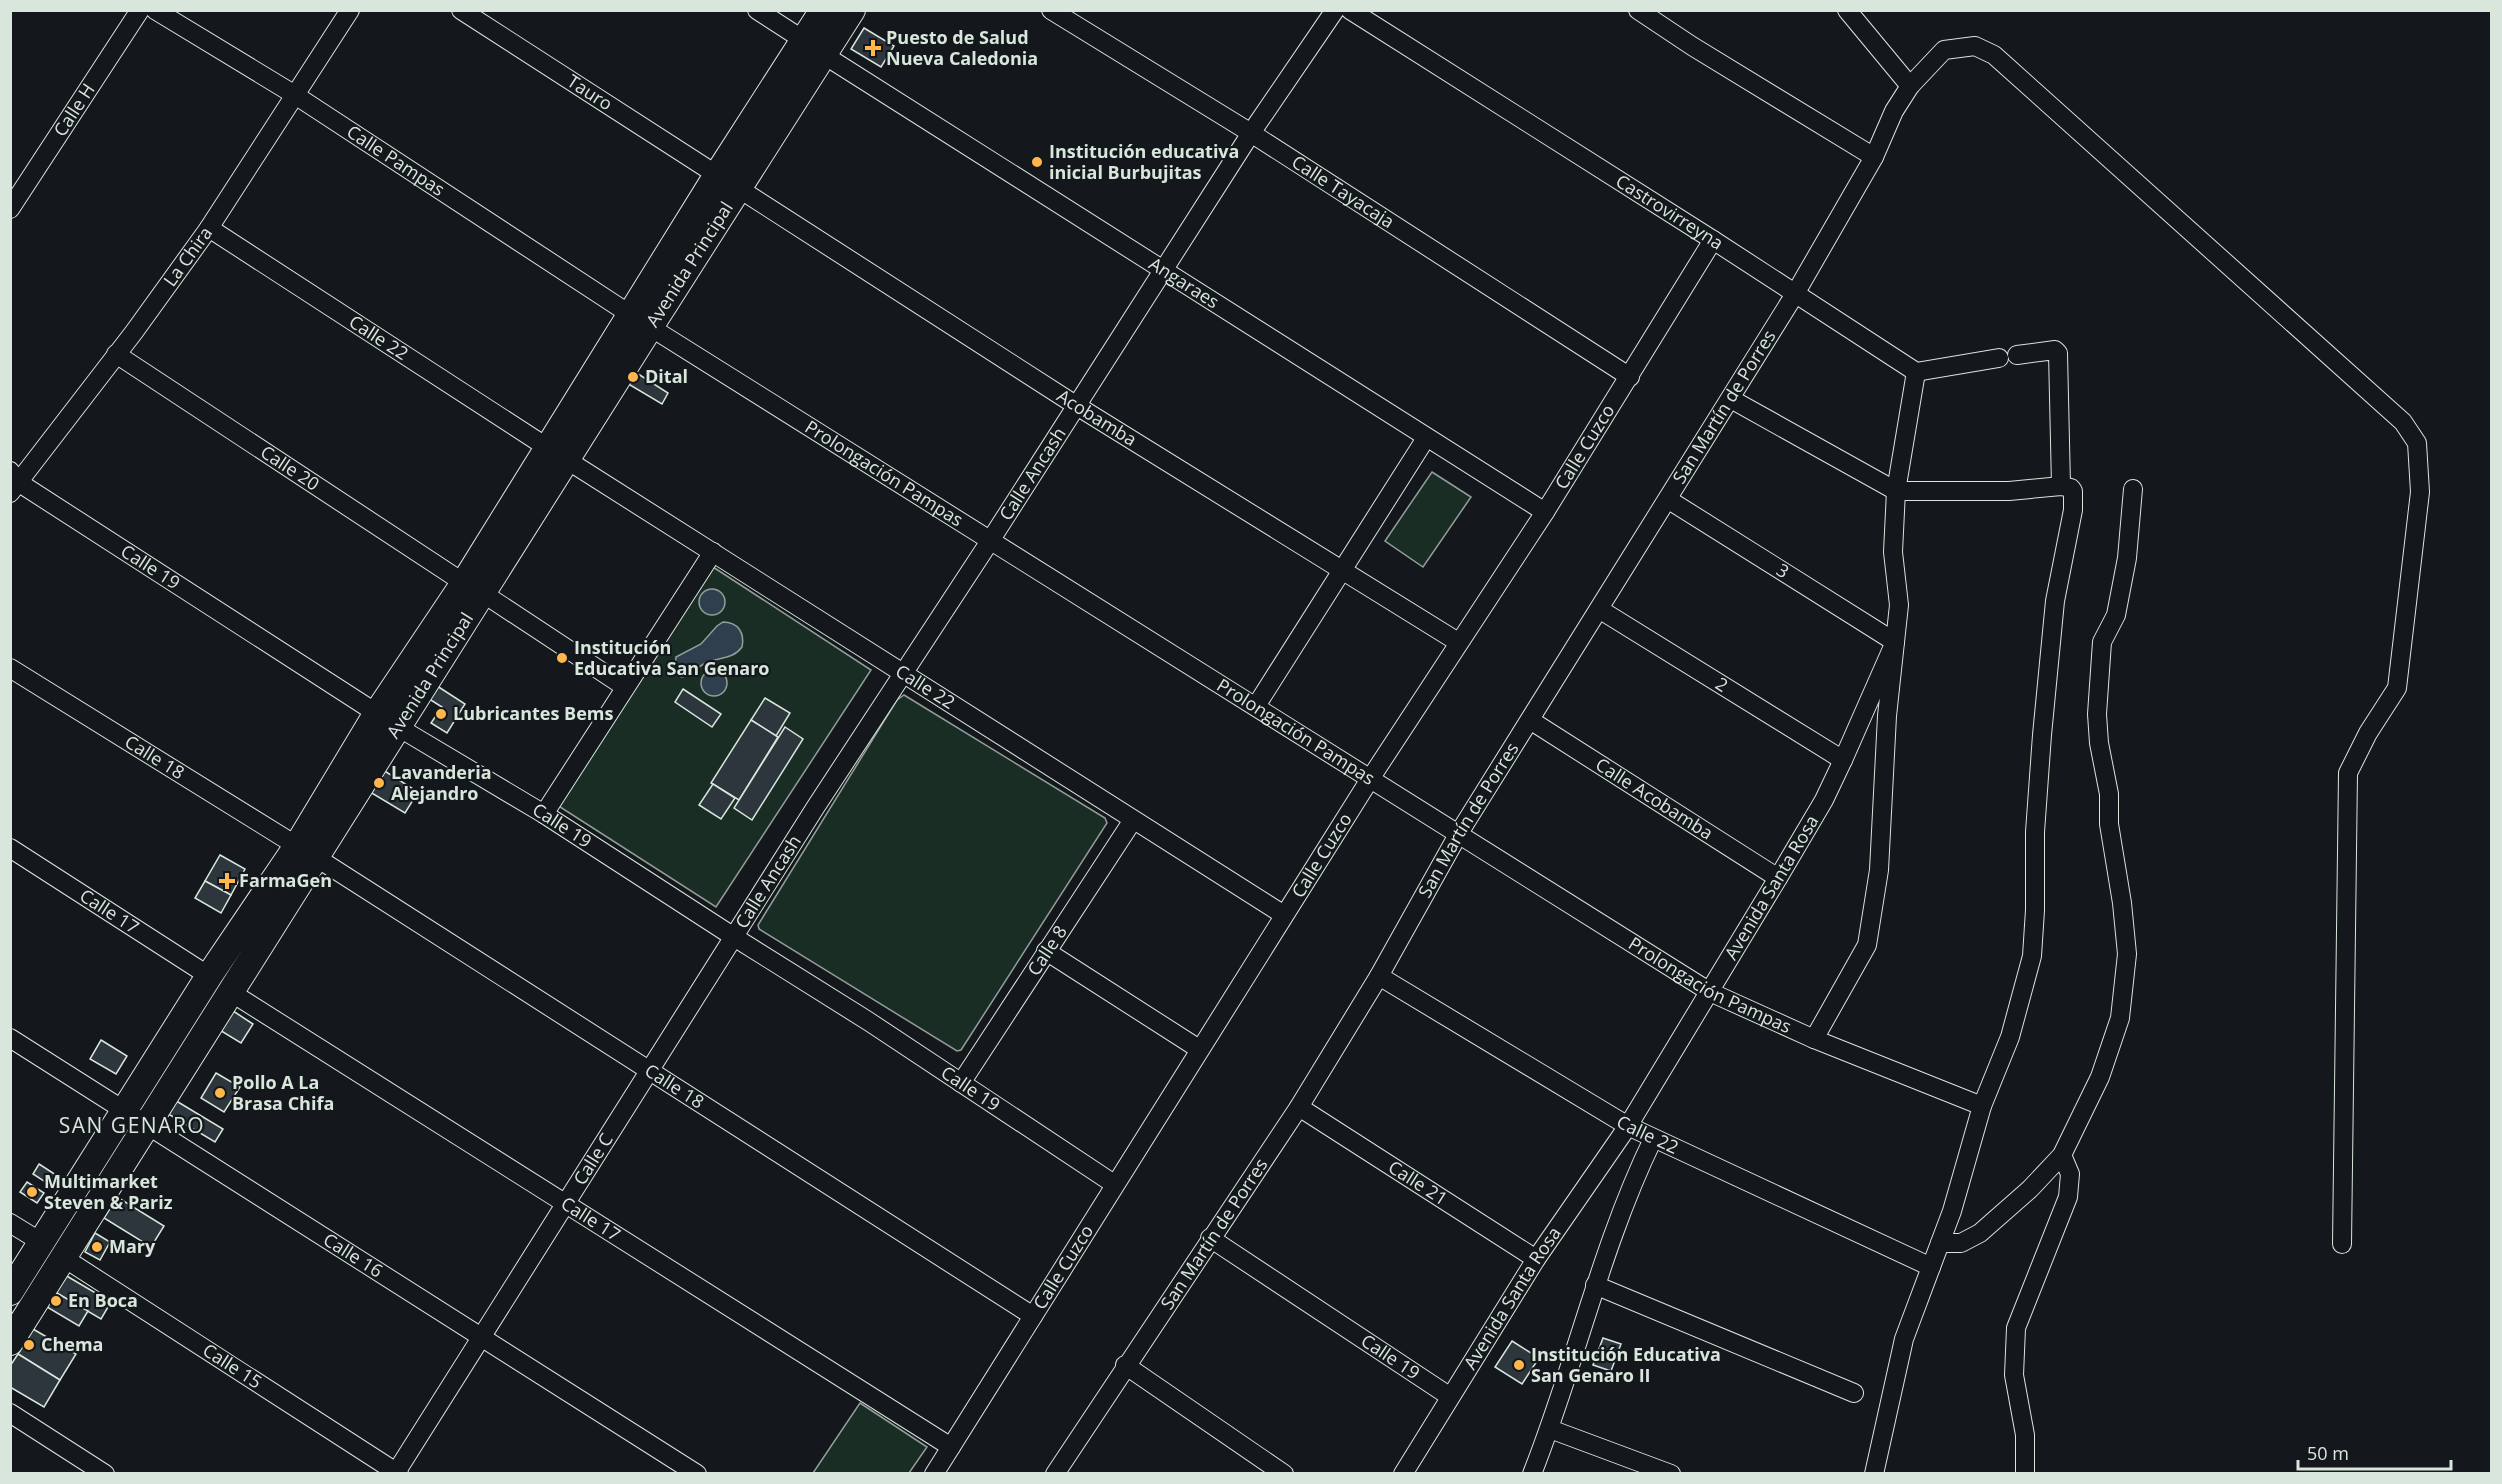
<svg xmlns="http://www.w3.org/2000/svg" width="2502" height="1484" font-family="'Open Sans',sans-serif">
	<rect width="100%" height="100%" fill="#14181c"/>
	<g fill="#1a2d24" stroke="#939e99" stroke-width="1.5">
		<path d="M1432,472L1471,497L1423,567L1385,541Z"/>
		<path d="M713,567L871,670L716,907L557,805Z"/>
		<path d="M904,695L1105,818L1107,823L961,1050L957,1051L759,929L758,925L897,700Z"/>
		<path d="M860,1403L927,1447L909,1473H813Z"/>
	</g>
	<g fill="#2f3f4d" stroke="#939e99" stroke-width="1.5">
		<circle cx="712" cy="602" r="13"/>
		<path d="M723,622C738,622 745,633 742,647C732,661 716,656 702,665C694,670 691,677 681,677L675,668L676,657L701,644L717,626Z"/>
		<circle cx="714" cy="683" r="13"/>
	</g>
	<g fill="#2c363c" stroke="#d8e6dc" stroke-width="1.5">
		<path d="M864,28L894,46L881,67L851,49Z"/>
		<path d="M632,370L668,393L662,404L625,382Z"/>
		<path d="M434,684L465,704L447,733L431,723L442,707L426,697Z"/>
		<path d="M683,689L721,714L712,727L675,702Z"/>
		<path d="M765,698L790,713L776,736L751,720Z"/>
		<path d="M751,720L778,737L739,800L711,783Z"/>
		<path d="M785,727L803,739L752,820L734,808Z"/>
		<path d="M383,770L418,792L405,813L370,792Z"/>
		<path d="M713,784L735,798L721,819L699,805Z"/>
		<path d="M220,855L245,869L231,895L205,881Z"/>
		<path d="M205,881L231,895L221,913L195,898Z"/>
		<path d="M230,1009L253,1024L241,1043L218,1029Z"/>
		<path d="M101,1040L127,1056L116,1074L90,1059Z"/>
		<path d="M216,1073L240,1087L224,1112L201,1098Z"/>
		<path d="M173,1099L223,1129L215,1142L165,1112Z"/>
		<path d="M39,1164L56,1175L50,1185L33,1174Z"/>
		<path d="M27,1182L44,1193L37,1203L20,1192Z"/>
		<path d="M117,1197L164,1226L151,1247L104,1218Z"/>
		<path d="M95,1233L110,1242L100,1260L85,1252Z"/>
		<path d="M65,1275L111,1302L101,1319L55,1292Z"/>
		<path d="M55,1292L88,1311L79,1326L47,1307Z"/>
		<path d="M33,1329L76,1354L60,1380L18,1354Z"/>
		<path d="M1603,1338L1621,1344L1611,1371L1593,1365Z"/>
		<path d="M1512,1341L1539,1358L1522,1384L1495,1367Z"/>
		<path d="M18,1354L60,1380L44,1407L10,1387V1366Z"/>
	</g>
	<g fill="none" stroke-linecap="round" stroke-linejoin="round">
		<defs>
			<g id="street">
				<path id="s1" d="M155,10L295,95L631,315L1710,992L1814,1039L1982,1106"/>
				<path id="s2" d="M461,10L717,175"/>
				<path d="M757,10L805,41"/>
				<path id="s3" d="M1051,10L1251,133L1630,377"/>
				<path id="s4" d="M1350,10L1713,240L1916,372L1999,358"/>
				<path d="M1847,10L1910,86"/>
				<path id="s5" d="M824,55L1545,512"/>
				<path d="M1874,157L1894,111L1910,86L1944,50L1975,46L1994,55L2403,422L2417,443L2420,492L2397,688L2368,733L2348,773L2342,1244"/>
				<path id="s6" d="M738,188L1077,406L1458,642"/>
				<path id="s7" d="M10,209L140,10"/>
				<path id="s8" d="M209,228L548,448"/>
				<path id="s9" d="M116,354L464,583"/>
				<path d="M2017,355L2055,350L2058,353L2061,486"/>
				<path d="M1731,399L1896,491H2009L2061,486L2071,488L2073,491V510L2055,601L2042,735L2035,832V910L2032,956L2010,1037L1982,1106L1952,1211L1904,1339L1874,1474"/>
				<path id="s10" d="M567,460L1284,915"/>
				<path id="s11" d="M10,471L18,482L398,727L544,814L734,937L868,1021L1114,1184"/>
				<path id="s12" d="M10,493L134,332L209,228L350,10"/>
				<path id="s13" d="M1669,500L1895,642L1887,716L1879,870L1867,945L1814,1039"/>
				<path d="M484,594L625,687"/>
				<path id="s14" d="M1599,609L1843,760"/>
				<path id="s15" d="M10,668L297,846"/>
				<path d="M1256,706L1426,438"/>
				<path id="s16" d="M1530,720L1778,878"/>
				<path d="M544,814L713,552"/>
				<path id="s17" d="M10,848L209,976"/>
				<path id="s18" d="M317,858L1033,1316"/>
				<path d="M1046,951L1199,1049"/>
				<path id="s19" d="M1379,976L1628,1126L1931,1267"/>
				<path id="s20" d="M232,993L951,1447"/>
				<path id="s21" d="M10,1038L697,1474"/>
				<path id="s22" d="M961,1083L1133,820"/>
				<path id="s23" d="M1299,1107L1536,1259"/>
				<path d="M10,1223L41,1242"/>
				<path id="s24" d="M1210,1238L1449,1396"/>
				<path d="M1940,1243H1961L1980,1233L2030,1189L2062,1155L2100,1077L2120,1018L2127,954L2122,903L2109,824V794L2099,743L2097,714L2102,642L2116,615L2127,558L2133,489"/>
				<path id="s25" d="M64,1258L399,1474"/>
				<path d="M1595,1285L1854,1393"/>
				<path d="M1125,1365L1284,1474"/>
				<path d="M10,1413L105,1474"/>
				<path d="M1550,1429L1671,1474"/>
				<path id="s26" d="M395,1474L815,808L990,541L1251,133L1335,10"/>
				<path id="s27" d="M934,1474L1370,779L1545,512L1713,240"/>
				<path id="s28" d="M1055,1474L1299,1107L1379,976L1459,833L1795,294L1874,157L1692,46L1638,10"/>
				<path id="s29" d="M1403,1474L1536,1259L1628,1126L1778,878L1824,800L1843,760L1895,642L1899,605L1893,552L1896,491L1916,372"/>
				<path d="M1532,1474C1576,1363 1601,1246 1653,1139"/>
				<path d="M2025,1474V1435L2014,1375L2016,1328L2068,1197L2070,1174L2062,1155"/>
			</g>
			<g id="secondary">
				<path d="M10,1292L209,976L297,846L377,713L464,583L717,175L823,10"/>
				<path id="s30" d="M10,1342L650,327L852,10"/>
			</g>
		</defs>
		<use href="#street" stroke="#d8e6dc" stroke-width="20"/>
		<use href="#secondary" stroke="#d8e6dc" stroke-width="28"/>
		<use href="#street" stroke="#14181c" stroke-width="18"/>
		<use href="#secondary" stroke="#14181c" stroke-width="26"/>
	</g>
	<g fill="#ffb74d" stroke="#14181c" stroke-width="2">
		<path d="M870 39h6v6h6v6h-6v6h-6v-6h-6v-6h6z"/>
		<circle cx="1037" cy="162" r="6"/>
		<circle cx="633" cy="377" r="6"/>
		<circle cx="562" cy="658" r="6"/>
		<circle cx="441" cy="714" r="6"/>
		<circle cx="379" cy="783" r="6"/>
		<path d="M224 872h6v6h6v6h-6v6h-6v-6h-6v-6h6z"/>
		<circle cx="220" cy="1093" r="6"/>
		<circle cx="32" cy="1192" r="6"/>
		<circle cx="97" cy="1247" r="6"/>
		<circle cx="56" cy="1301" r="6"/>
		<circle cx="29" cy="1345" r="6"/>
		<circle cx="1519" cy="1365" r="6"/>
	</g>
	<g text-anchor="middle" stroke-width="4.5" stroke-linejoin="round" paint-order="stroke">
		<g font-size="18" font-weight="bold" fill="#d8e6dc" stroke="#14181c" text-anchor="start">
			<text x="886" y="44">Puesto de Salud<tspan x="886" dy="21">Nueva Caledonia</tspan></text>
			<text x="1049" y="158">Institución educativa<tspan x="1049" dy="21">inicial Burbujitas</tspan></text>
			<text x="645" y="383">Dital</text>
			<text x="574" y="654">Institución<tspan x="574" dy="21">Educativa San Genaro</tspan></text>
			<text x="453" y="720">Lubricantes Bems</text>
			<text x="391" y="779">Lavanderia<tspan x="391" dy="21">Alejandro</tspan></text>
			<text x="239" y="887">FarmaGen</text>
			<text x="232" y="1089">Pollo A La<tspan x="232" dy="21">Brasa Chifa</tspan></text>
			<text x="44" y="1188">Multimarket<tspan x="44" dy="21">Steven &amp; Pariz</tspan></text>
			<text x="109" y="1253">Mary</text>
			<text x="68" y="1307">En Boca</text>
			<text x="41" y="1351">Chema</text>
			<text x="1531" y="1361">Institución Educativa<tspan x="1531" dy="21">San Genaro II</tspan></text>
		</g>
		<g font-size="18" fill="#d8e6dc" stroke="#14181c">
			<text dy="6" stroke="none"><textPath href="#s2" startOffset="153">Tauro</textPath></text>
			<text dy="6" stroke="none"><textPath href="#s7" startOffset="118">Calle H</textPath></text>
			<text dy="6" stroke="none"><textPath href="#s1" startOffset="284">Calle Pampas</textPath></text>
			<text dy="6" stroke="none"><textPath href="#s3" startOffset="344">Calle Tayacaja</textPath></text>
			<text dy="6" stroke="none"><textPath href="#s4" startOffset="378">Castrovirreyna</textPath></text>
			<text dy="6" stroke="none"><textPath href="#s12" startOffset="296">La Chira</textPath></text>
			<text dy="6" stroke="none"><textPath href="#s30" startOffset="1274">Avenida Principal</textPath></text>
			<text dy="6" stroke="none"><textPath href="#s5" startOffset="426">Angaraes</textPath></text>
			<text dy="6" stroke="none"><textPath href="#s8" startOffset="202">Calle 22</textPath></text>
			<text dy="6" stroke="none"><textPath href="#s28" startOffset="1260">San Martín de Porres</textPath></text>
			<text dy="6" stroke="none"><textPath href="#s6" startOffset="426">Acobamba</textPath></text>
			<text dy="6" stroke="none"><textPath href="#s27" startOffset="1216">Calle Cuzco</textPath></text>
			<text dy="6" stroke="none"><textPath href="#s9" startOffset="208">Calle 20</textPath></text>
			<text dy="6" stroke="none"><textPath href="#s26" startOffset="1186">Calle Ancash</textPath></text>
			<text dy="6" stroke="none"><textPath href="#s1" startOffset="864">Prolongación Pampas</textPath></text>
			<text dy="6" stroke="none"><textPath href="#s11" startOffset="171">Calle 19</textPath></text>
			<text dy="6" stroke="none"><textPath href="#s13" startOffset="134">3</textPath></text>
			<text dy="6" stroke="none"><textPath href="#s30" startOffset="788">Avenida Principal</textPath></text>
			<text dy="6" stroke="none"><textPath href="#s14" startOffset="144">2</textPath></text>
			<text dy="6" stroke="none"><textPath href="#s10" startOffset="424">Calle 22</textPath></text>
			<text dy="6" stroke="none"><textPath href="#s1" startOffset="1350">Prolongación Pampas</textPath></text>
			<text dy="6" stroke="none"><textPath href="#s15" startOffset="170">Calle 18</textPath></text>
			<text dy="6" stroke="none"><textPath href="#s16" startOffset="147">Calle Acobamba</textPath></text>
			<text dy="6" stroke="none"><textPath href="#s28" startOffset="774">San Martín de Porres</textPath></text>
			<text dy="6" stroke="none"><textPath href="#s11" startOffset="657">Calle 19</textPath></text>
			<text dy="6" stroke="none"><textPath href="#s27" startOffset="730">Calle Cuzco</textPath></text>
			<text dy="6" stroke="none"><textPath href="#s26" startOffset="700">Calle Ancash</textPath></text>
			<text dy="6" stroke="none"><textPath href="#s29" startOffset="693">Avenida Santa Rosa</textPath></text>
			<text dy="6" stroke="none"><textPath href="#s17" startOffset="118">Calle 17</textPath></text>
			<text dy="6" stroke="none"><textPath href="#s22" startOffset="158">Calle 8</textPath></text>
			<text dy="6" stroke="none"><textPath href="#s1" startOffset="1836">Prolongación Pampas</textPath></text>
			<text dy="6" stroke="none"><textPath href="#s18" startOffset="424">Calle 18</textPath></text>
			<text dy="6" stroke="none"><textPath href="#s11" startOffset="1143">Calle 19</textPath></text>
			<text dy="6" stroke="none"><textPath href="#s19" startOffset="312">Calle 22</textPath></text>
			<text dy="6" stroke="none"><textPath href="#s26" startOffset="372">Calle C</textPath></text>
			<text dy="6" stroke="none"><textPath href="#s23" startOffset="141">Calle 21</textPath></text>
			<text dy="6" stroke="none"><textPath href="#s20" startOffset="424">Calle 17</textPath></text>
			<text dy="6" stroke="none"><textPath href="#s28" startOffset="288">San Martín de Porres</textPath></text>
			<text dy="6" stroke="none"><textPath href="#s21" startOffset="406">Calle 16</textPath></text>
			<text dy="6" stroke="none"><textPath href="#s27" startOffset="244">Calle Cuzco</textPath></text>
			<text dy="6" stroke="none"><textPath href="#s29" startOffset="207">Avenida Santa Rosa</textPath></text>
			<text dy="6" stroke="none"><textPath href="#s24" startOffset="216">Calle 19</textPath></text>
			<text dy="6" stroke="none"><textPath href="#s25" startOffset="200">Calle 15</textPath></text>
		</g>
		<g font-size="21" letter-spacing="1.5" fill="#d8e6dc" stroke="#14181c">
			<text x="132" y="1133">SAN GENARO</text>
		</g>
	</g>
	<rect width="2502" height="1484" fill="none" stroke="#d8e6dc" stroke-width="24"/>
	<path d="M2298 1460v9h153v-9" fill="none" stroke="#d8e6dc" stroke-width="3"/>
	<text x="2307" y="1460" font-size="18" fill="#d8e6dc" stroke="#14181c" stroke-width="4.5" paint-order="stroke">50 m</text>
</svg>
